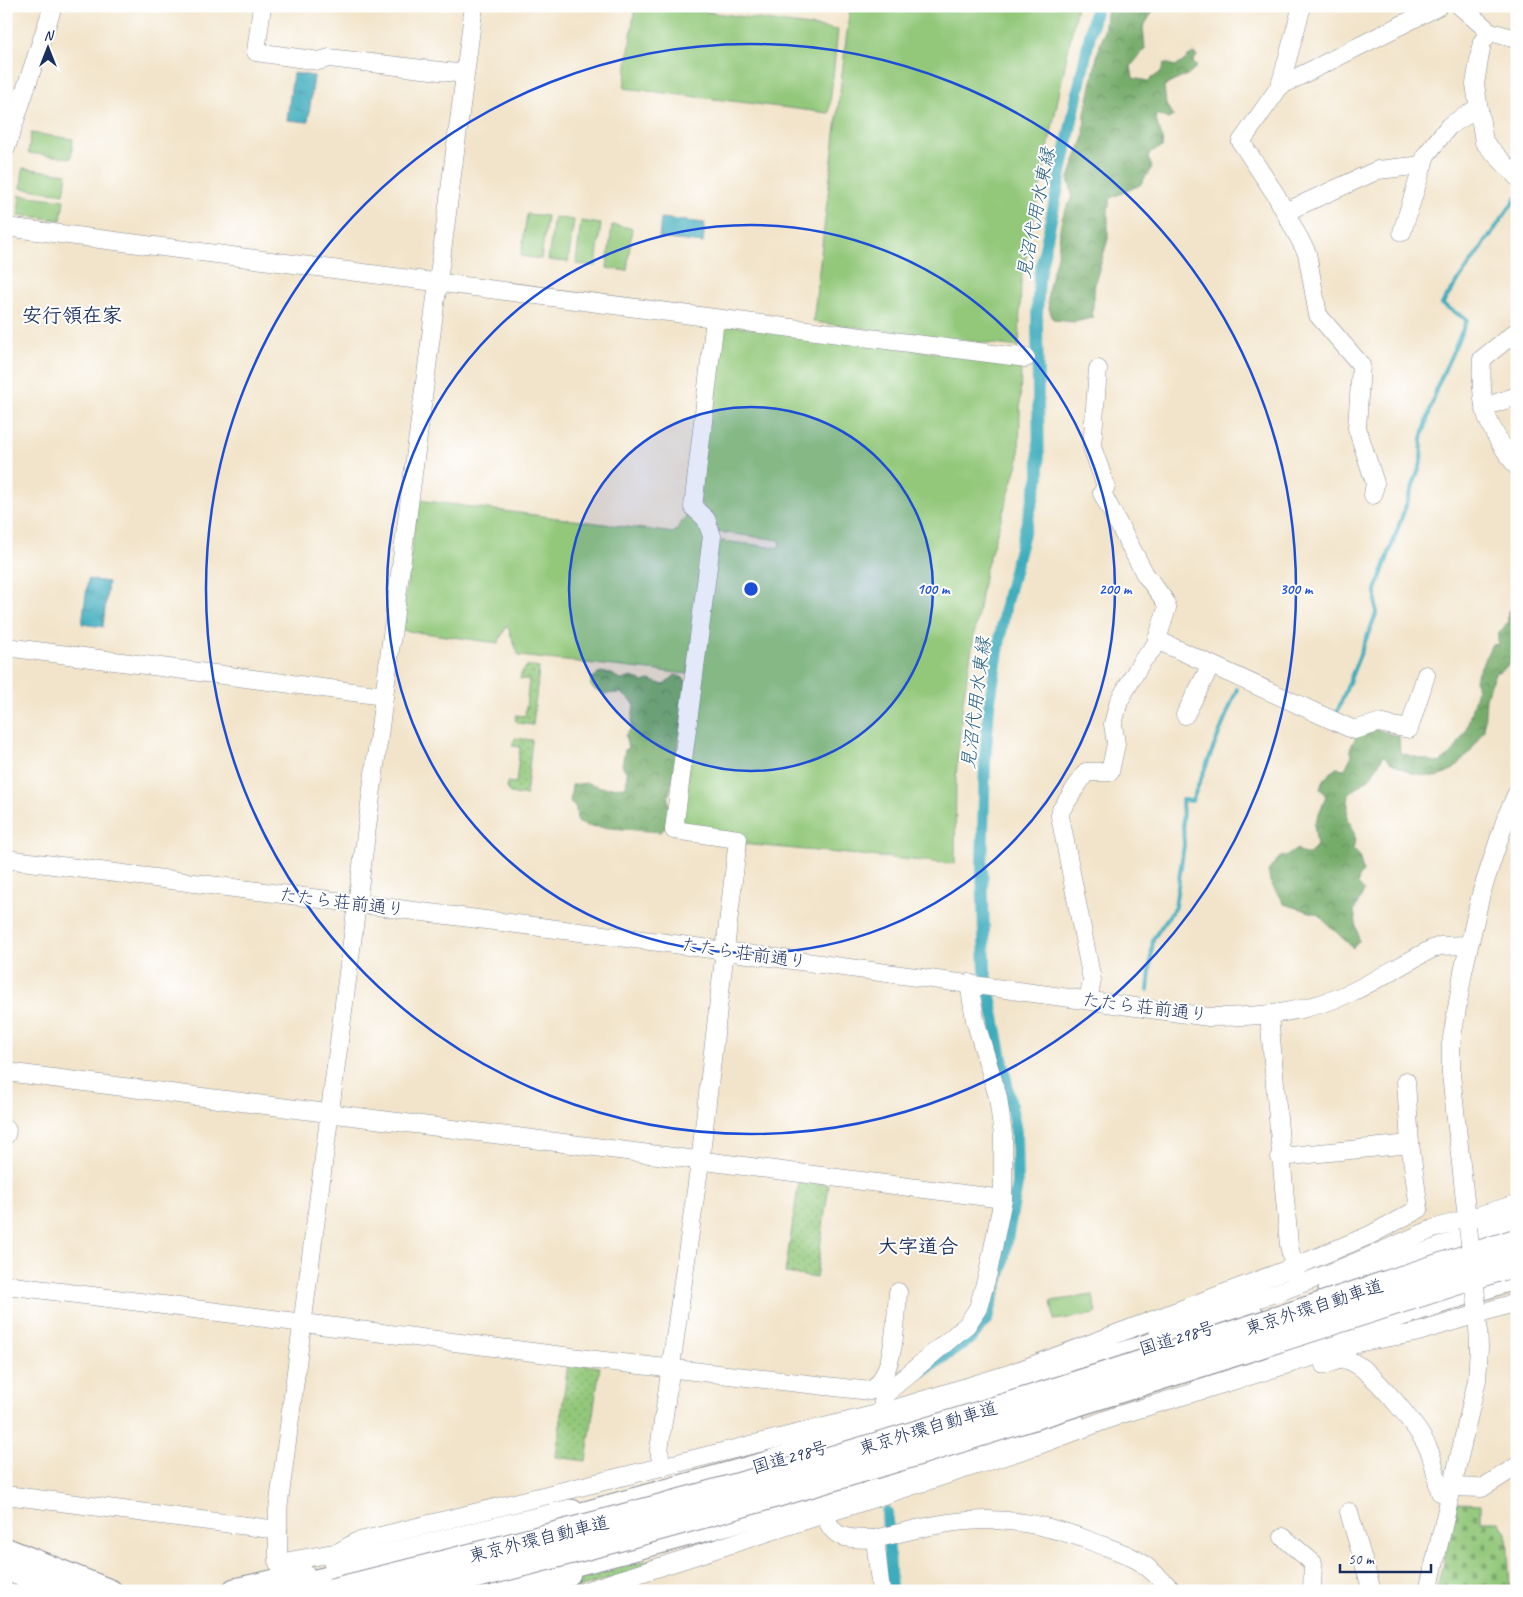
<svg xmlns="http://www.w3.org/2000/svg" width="1523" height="1597" font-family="Caveat,'Klee One',sans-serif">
	<defs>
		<pattern id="grass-dots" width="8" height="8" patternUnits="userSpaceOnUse" patternTransform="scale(1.25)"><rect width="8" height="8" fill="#93c87a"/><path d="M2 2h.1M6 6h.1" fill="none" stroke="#77a367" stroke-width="1.8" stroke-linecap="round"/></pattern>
		<pattern id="forest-crowns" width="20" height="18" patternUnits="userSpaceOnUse" patternTransform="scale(1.25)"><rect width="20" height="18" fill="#76ac6a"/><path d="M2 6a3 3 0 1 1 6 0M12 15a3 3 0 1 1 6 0" fill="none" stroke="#608c5a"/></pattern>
		<pattern id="cemetery-stones" width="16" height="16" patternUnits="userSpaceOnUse" patternTransform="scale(1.25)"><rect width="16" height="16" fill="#93c87a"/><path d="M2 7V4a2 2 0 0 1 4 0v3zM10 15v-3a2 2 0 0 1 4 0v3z" fill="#77a367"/></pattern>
		<pattern id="water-ripples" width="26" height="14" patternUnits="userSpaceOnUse" patternTransform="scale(1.25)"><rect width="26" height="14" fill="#3eacbc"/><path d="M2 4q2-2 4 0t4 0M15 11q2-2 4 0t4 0" fill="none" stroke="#338c9c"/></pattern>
	</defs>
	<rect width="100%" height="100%" fill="#fff"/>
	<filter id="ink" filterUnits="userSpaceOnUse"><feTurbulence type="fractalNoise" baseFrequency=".02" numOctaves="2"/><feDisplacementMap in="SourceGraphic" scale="10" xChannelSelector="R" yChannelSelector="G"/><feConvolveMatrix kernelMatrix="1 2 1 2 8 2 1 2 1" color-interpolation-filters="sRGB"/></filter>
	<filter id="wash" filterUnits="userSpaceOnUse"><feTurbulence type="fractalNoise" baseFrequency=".0096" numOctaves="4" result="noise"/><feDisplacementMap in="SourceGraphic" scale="20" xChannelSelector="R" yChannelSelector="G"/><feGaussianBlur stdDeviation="1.12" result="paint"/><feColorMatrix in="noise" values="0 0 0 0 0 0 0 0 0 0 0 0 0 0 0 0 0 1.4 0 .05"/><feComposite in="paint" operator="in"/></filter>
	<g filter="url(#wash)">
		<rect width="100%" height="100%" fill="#f2e4ca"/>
		<g fill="url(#grass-dots)" stroke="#577c6c">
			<path d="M527,666L539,668L533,725L518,723L515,720L516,715L525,716L529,680L520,679L522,671Z"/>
			<path d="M515,738L532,740L526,796L510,793L507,788V782L516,783L520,747L512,746Z"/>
			<path d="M799,1181L829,1184L816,1278L785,1273Z"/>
			<path d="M568,1362L600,1367L586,1461L556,1457Z"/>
			<path d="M811,1508L668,1561L569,1591H536L656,1558L781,1513Z"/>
		</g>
		<g fill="url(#forest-crowns)" stroke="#486e64">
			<path d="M1107,6H1168L1164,10H1154L1143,27L1145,49L1131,66L1133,78L1148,81L1161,72L1165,63L1175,66L1185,61L1188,56L1194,53L1197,56L1193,62L1197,66L1191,73L1164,86L1166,105L1174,116L1168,119L1156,114C1155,127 1165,134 1162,147L1151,152L1148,158L1152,167L1140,185L1111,198L1108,209V239L1095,283L1092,318L1074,322L1054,320C1040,298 1054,273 1058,250C1060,239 1059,229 1062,219C1067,202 1077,200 1068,180L1084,137L1085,114L1098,52L1104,33Z"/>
			<path d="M1517,607C1517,633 1523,664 1495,673L1486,698L1484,729L1470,752L1454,769L1436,777L1411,773L1390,762L1384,755L1370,778L1349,793L1347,819C1354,829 1357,837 1353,849L1359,855L1363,872L1359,876L1358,884L1364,891L1354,911L1359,941L1353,948L1317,914L1284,904L1270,882L1268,871L1281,856L1285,857L1297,849L1304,854H1310L1317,845L1314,825L1326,797L1324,791L1320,789L1323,780L1336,768L1345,769L1352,755L1350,748L1358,734L1375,729L1399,736L1400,753L1439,763L1452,754L1466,730L1477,690L1475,679L1492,644L1497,645L1499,633L1508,622V611Z"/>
			<path d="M601,672L612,674L621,680L632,677L643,682L649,680L664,685L675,675L682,677L688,683L673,780L668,797L670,824L660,832L587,826L577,822L576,808L570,802L572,785L587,783L605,788L626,787L627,773L622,765L625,750L628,747L625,735L631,729L634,703L621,693L604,694L600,691L595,690L591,686V679Z"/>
		</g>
		<path fill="url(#cemetery-stones)" stroke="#577c6c" d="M1457,1503L1481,1504V1521H1499L1507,1532L1510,1591H1436Z"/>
		<g fill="#93c87a" stroke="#577c6c">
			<path d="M635,6H664L838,30L829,113L624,88Z"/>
			<path d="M850,6H1077L1021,281L1019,347L813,322Z"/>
			<path d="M31,133L73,139L71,158L28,153Z"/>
			<path d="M23,168L67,174L64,194L21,188Z"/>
			<path d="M20,195L64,200L61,220L18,215Z"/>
			<path d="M527,214L547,216L541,259L521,256Z"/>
			<path d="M554,217L574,220L568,262L548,260Z"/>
			<path d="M581,221L601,224L596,266L576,264Z"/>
			<path d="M612,225L632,228L627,271L607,268Z"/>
			<path d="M727,325L1021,364L1019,460L985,572L963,701L956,777L955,864L742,844L689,826L682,819L717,548L722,541L779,548L780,540L718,532L698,499L716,331Z"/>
			<path d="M418,500L674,533L689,512L706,529L688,674L519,656L507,625L498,643L401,630Z"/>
			<path d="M1093,1295L1096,1314L1054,1320L1051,1301Z"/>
		</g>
		<g fill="url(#water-ripples)" stroke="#2c6e8d">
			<path d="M293,73L314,76L308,122L287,120Z"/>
			<path d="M661,218L705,223L703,243L659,238Z"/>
			<path d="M88,579L108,582L103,627L82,624Z"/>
		</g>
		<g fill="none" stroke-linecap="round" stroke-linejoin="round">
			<g stroke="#3eacbc" stroke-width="4">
				<path d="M1336,715L1376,614V590L1421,463L1422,438L1437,387L1467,320L1442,304L1517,197"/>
				<path d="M1148,990L1153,939L1175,907L1184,845L1182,800L1192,801L1237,689"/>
			</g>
			<g stroke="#3eacbc" stroke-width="12">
				<path d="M923,1371L970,1339L987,1319L1001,1272L1017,1185L1016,1132L985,970L982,866L985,762L989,706L1006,602L1039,476L1037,315L1039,277L1096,6"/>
				<path d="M887,1512L891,1591"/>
			</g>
		</g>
	</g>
	<g filter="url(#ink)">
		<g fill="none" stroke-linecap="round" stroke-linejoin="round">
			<defs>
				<g id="minor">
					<path d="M262,6L256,52L319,61L329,58L465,74"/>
					<path d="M1302,6L1280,86L1241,142L1276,195L1307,253L1318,315L1361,365L1357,428L1375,483L1373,495"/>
					<path d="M1460,6L1490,32L1517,39"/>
					<path d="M1490,32L1482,42L1475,84L1484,142L1517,177"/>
					<path d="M1280,86L1439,6"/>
					<path d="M6,148L53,6"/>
					<path d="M1285,212L1378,170L1423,165"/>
					<path d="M6,227L1026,358"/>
					<path d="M1402,232L1426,155L1449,126L1478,108"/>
					<path d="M1517,331L1482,359C1479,410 1487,426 1517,467"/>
					<path d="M1484,407L1517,396"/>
					<path d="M1157,640L1354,730L1378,723L1409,729L1426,675"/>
					<path d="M6,647L384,696"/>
					<path d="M1185,715L1211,665"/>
					<path d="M6,859L674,944L1209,1017C1259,1017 1307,1013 1352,992C1379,979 1404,963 1430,950L1440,946L1468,945"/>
					<path d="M1088,1000L1092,980L1060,816L1061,810L1086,772H1110L1116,744L1113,724L1119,701L1142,661L1155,646L1167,608L1165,601L1145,574L1102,493L1106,486L1092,447L1098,369"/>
					<path d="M1269,1015L1289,1245L1296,1276"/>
					<path d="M6,1072L1003,1199"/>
					<path d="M6,1135L7,1130"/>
					<path d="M1280,1157L1410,1144"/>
					<path d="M1468,1227L1451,1074V1044L1463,972L1481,894L1507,815L1517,793"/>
					<path d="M6,1285L587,1359L870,1391C895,1377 896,1318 898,1292"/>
					<path d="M1158,1329L1276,1293L1335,1271L1433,1229L1517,1204"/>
					<path d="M1324,1365C1331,1363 1340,1358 1347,1360C1370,1366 1419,1428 1429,1450C1435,1463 1436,1479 1440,1492L1450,1496"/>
					<path d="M881,1413L884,1397L892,1388L967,1325L978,1308L988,1273L1003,1199V1136L998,1097L975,1020L969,983"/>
					<path d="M662,1467L659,1450L700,1162L738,839L674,830L712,536L706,519L693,507L715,319"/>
					<path d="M1452,1487L1482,1488L1517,1466"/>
					<path d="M6,1495L278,1530"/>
					<path d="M820,1503C833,1540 838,1538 875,1539L881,1591"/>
					<path d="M1349,1512L1372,1591"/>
					<path d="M1283,1537L1313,1563L1312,1591"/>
					<path d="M875,1539C963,1516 1010,1510 1096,1543C1109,1548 1123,1552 1135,1559C1149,1566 1162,1581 1173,1591"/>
					<path d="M339,1552L278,1563V1510L474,6"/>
					<path d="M332,1562L339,1552L356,1542L881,1413L1012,1373L1294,1267L1370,1235L1419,1209L1410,1144L1406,1081"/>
					<path d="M585,1591L1036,1446L1119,1415L1362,1342L1415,1333L1517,1302"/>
					<path d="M1428,1591L1477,1380L1479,1347L1477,1305"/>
				</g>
				<g id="major">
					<path d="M6,1549L111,1591"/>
					<path d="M6,1569L61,1591"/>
				</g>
				<g id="highway">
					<path d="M1331,1290L1517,1222"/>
					<path d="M1202,1377L1517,1276"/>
					<path d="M556,1522L764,1465L1251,1315"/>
					<path d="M342,1567L571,1512"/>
					<path d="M548,1570C724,1526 898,1474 1071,1418"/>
					<path d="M26,1577L36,1591"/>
					<path d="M287,1589L362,1571"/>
					<path d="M235,1591L303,1576"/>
					<path d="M502,1591L568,1573"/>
				</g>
			</defs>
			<use href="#minor" stroke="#868a94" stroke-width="19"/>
			<use href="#major" stroke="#868a94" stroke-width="24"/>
			<use href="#highway" stroke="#868a94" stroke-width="27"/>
			<use href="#minor" stroke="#fff" stroke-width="18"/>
			<use href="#major" stroke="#fff" stroke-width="22"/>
			<use href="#highway" stroke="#fff" stroke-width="25"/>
			<defs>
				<path id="minor-bridge" d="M1468,1227L1477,1305"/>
				<g id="highway-bridge">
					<path d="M332,1591C477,1555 621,1519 765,1478C1017,1406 1267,1322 1517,1241"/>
					<path d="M413,1591C787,1502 1151,1380 1517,1263"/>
				</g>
			</defs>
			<use href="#minor-bridge" stroke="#868a94" stroke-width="19" stroke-linecap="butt"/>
			<use href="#highway-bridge" stroke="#868a94" stroke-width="27" stroke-linecap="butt"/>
			<use href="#minor-bridge" stroke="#fff" stroke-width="18"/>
			<use href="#highway-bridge" stroke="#fff" stroke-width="25"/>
		</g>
	</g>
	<circle cx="751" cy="589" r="182" fill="#1d4ed8" fill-opacity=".12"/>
	<g fill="none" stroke="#1d4ed8" stroke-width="2.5">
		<circle cx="751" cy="589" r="182"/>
		<circle cx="751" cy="589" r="364"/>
		<circle cx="751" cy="589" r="545"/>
	</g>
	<g text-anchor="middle" stroke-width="4" stroke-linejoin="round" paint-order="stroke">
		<g font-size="18" fill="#1b2f5e" stroke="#fff">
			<text transform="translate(342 902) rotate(7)" y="6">たたら荘前通り</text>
			<text transform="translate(744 953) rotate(8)" y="6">たたら荘前通り</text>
			<text transform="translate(1145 1007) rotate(7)" y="6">たたら荘前通り</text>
			<text transform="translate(1314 1307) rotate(-18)" y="6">東京外環自動車道</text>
			<text transform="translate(1177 1338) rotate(-17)" y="6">国道298号</text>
			<text transform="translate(928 1428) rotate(-17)" y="6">東京外環自動車道</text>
			<text transform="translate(790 1457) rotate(-16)" y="6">国道298号</text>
			<text transform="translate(539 1539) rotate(-14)" y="6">東京外環自動車道</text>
		</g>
		<g font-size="19" font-style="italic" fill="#296184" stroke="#fff">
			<text transform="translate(1035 213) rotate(-79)" y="7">見沼代用水東縁</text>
			<text transform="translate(975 703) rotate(-83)" y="7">見沼代用水東縁</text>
		</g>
		<g font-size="20" font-weight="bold" fill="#1b2f5e" stroke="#fff">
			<text x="72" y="322">安行領在家</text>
			<text x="918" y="1253">大字道合</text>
		</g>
	</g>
	<circle cx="751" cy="589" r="8" fill="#1d4ed8" stroke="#fff" stroke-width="2.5"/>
	<g font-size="15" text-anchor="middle" font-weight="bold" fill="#1d4ed8" stroke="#fff" stroke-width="4" stroke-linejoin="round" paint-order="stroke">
		<text x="933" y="594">100 m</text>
		<text x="1115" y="594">200 m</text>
		<text x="1296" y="594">300 m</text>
	</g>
	<rect width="1523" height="1597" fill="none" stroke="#fff" stroke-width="25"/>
	<g transform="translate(48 48)" stroke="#ffffff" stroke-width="4" paint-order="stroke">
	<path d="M0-4L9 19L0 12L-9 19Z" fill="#1b2f5e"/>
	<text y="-8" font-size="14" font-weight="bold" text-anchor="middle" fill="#1b2f5e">N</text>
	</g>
	<path d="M1340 1564v8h91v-8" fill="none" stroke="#1b2f5e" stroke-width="2.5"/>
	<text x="1348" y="1564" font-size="15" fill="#1b2f5e" stroke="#ffffff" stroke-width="4" paint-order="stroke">50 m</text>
</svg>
